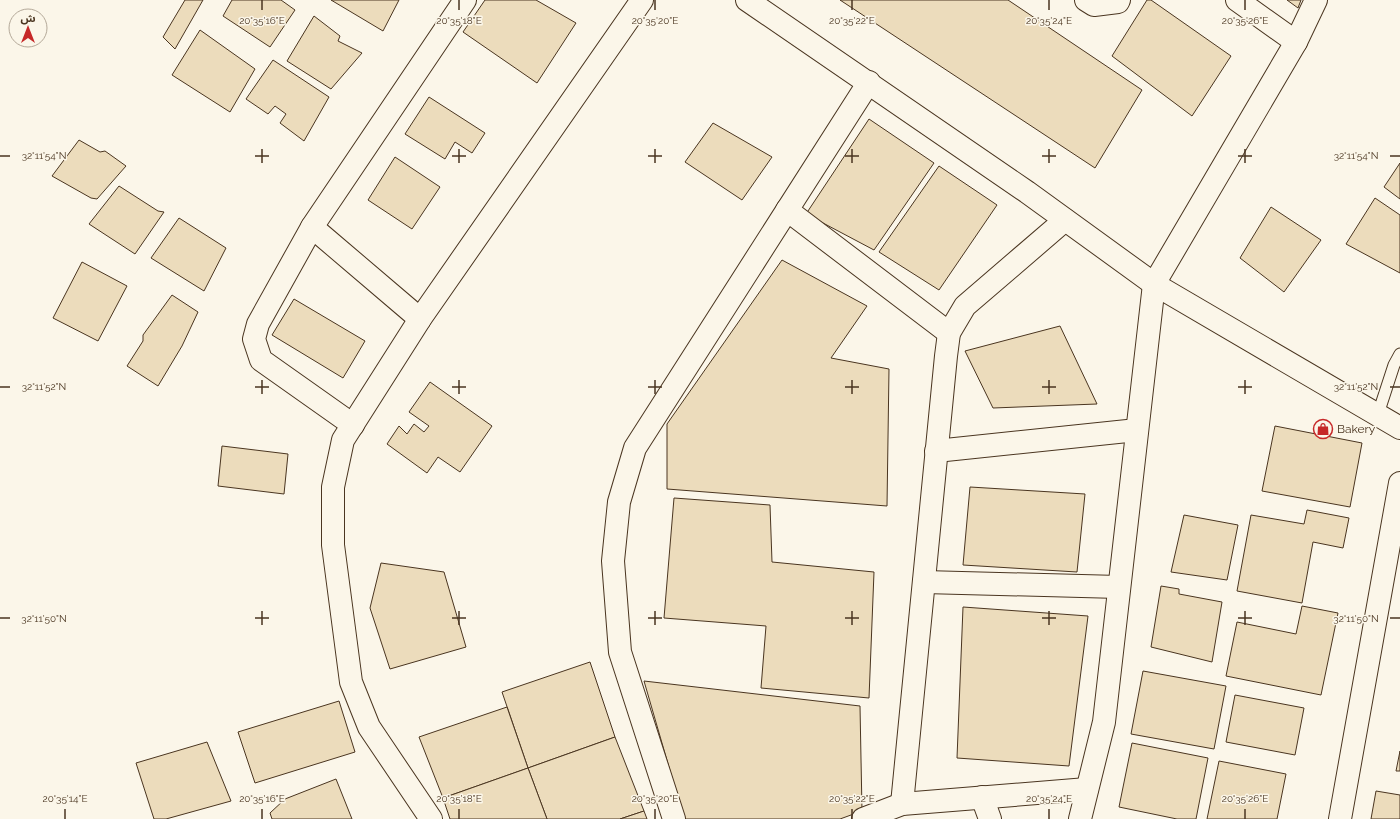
<svg xmlns="http://www.w3.org/2000/svg" width="1400" height="819" font-family="Raleway,'Noto Sans Arabic',sans-serif">
	<rect width="100%" height="100%" fill="#fbf6e9"/>
	<g fill="#ecdcbc" stroke="#4a3520">
		<path d="M185,0H203L175,49L163,37Z"/>
		<path d="M232,0H281L295,10L270,47L223,16Z"/>
		<path d="M331,0H399L383,31Z"/>
		<path d="M485,0H536L576,23L537,83L463,32Z"/>
		<path d="M840,0H1008L1142,90L1095,168Z"/>
		<path d="M1147,0H1151L1231,56L1192,116L1112,56Z"/>
		<path d="M1287,0H1301L1298,8Z"/>
		<path d="M314,16L340,36L338,41L362,53L331,89L287,61Z"/>
		<path d="M200,30L255,69L230,112L172,75Z"/>
		<path d="M273,60L329,97L304,141L280,123L286,114L275,106L268,114L246,99Z"/>
		<path d="M429,97L485,133L472,153L455,142L445,159L405,134Z"/>
		<path d="M869,119L934,163L874,250L806,214Z"/>
		<path d="M713,123L772,157L742,200L685,162Z"/>
		<path d="M79,140L100,152L105,151L126,166L97,199L91,198L52,176Z"/>
		<path d="M395,157L440,187L412,229L368,200Z"/>
		<path d="M1400,163V199L1384,187Z"/>
		<path d="M939,166L997,205L939,290L879,252Z"/>
		<path d="M119,186L158,211L164,212L135,254L89,224Z"/>
		<path d="M1375,198L1400,215V273L1346,244Z"/>
		<path d="M1271,207L1321,240L1284,292L1240,258Z"/>
		<path d="M179,218L226,248L204,291L151,258Z"/>
		<path d="M782,260L867,306L831,358L889,369L887,506L667,489V424Z"/>
		<path d="M82,262L127,286L98,341L53,318Z"/>
		<path d="M172,295L198,312L182,346L158,386L127,366L143,341V335Z"/>
		<path d="M294,299L365,341L343,378L272,335Z"/>
		<path d="M1060,326L1097,404L993,408L965,351Z"/>
		<path d="M430,382L492,426L460,472L438,457L427,473L387,444L399,426L407,434L414,424L424,432L429,426L409,412Z"/>
		<path d="M1275,426L1362,443L1350,507L1262,491Z"/>
		<path d="M222,446L288,454L284,494L218,486Z"/>
		<path d="M970,487L1085,494L1077,572L963,565Z"/>
		<path d="M674,498L770,505L772,562L874,572L869,698L761,688L766,626L664,618Z"/>
		<path d="M1307,510L1349,518L1343,548L1313,542L1302,603L1237,591L1251,515L1304,524Z"/>
		<path d="M1184,515L1238,525L1227,580L1171,572Z"/>
		<path d="M381,563L444,572L466,647L390,669L370,608Z"/>
		<path d="M1161,586L1179,589V594L1222,602L1212,662L1151,647Z"/>
		<path d="M1302,606L1338,613L1321,695L1226,676L1237,622L1296,634Z"/>
		<path d="M963,607L1088,616L1069,766L957,758Z"/>
		<path d="M590,662L615,737L528,768L502,692Z"/>
		<path d="M1143,671L1226,686L1214,749L1131,734Z"/>
		<path d="M644,681L860,706L862,811L840,819H684Z"/>
		<path d="M1235,695L1304,708L1295,755L1226,742Z"/>
		<path d="M339,701L355,752L255,783L238,732Z"/>
		<path d="M507,707L528,768L443,798L419,737Z"/>
		<path d="M615,737L644,811L620,819H547L528,768Z"/>
		<path d="M207,742L231,801L166,819H154L136,763Z"/>
		<path d="M1132,743L1208,758L1196,819H1177L1119,807Z"/>
		<path d="M1400,751V771H1396Z"/>
		<path d="M1219,761L1286,774L1277,819H1207Z"/>
		<path d="M528,768L547,819H450L443,798Z"/>
		<path d="M336,779L352,819H272L270,813L285,799Z"/>
		<path d="M1376,791L1400,795V819H1371Z"/>
		<path d="M644,811L647,819H620Z"/>
	</g>
	<g fill="none" stroke-linecap="round" stroke-linejoin="round">
		<defs>
			<path id="service" d="M1378,414L1394,365L1400,354"/>
			<g id="minor">
				<path d="M747,0L1027,192L1154,284L1400,428"/>
				<path d="M1086,0L1094,5L1118,2L1119,0"/>
				<path d="M1237,0L1296,42"/>
				<path d="M787,210L949,333"/>
				<path d="M312,227L420,319"/>
				<path d="M353,425L261,360L254,339L258,324L312,227L465,0"/>
				<path d="M936,451L1137,430"/>
				<path d="M924,582L1119,587"/>
				<path d="M982,797L990,819"/>
				<path d="M902,804L946,356L949,333L965,306L1065,220"/>
				<path d="M431,819L369,727L351,682L333,545V487L343,440L420,319L642,0"/>
				<path d="M674,819L620,652L613,561L619,502L635,448L869,82"/>
				<path d="M863,819L902,804L1087,789"/>
				<path d="M1080,819L1104,722L1154,284L1296,42L1316,0"/>
				<path d="M1340,819L1400,483"/>
			</g>
		</defs>
		<use href="#service" stroke="#4a3520" stroke-width="13"/>
		<use href="#minor" stroke="#4a3520" stroke-width="24"/>
		<use href="#service" stroke="#fbf6e9" stroke-width="11"/>
		<use href="#minor" stroke="#fbf6e9" stroke-width="22"/>
	</g>
	<path fill="none" stroke="#4a3520" stroke-width="1.5" d="M262,0V10M459,0V10M655,0V10M852,0V10M1049,0V10M1245,0V10M262,149V163M459,149V163M655,149V163M852,149V163M1049,149V163M1245,149V163M0,156H10M255,156H269M452,156H466M648,156H662M845,156H859M1042,156H1056M1238,156H1252M1390,156H1400M262,380V394M459,380V394M655,380V394M852,380V394M1049,380V394M1245,380V394M0,387H10M255,387H269M452,387H466M648,387H662M845,387H859M1042,387H1056M1238,387H1252M1390,387H1400M262,611V625M459,611V625M655,611V625M852,611V625M1049,611V625M1245,611V625M0,618H10M255,618H269M452,618H466M648,618H662M845,618H859M1042,618H1056M1238,618H1252M1390,618H1400M65,809V819M262,809V819M459,809V819M655,809V819M852,809V819M1049,809V819M1245,809V819"/>
	<defs>
		<symbol id="shop-ring" viewBox="-11 -11 22 22"><circle r="9.5" fill="#fbf6e9" stroke="#c62828" stroke-width="1.5"/><path d="M-5-2.5h2.3a2.7 3.5 0 0 1 5.4 0H5L5.5 6h-11ZM-1.5-2.5h3a1.5 2.3 0 0 0-3 0Z" fill="#c62828"/></symbol>
	</defs>
	<g fill-rule="evenodd">
		<use href="#shop-ring" x="1312" y="418" width="22" height="22"/>
	</g>
	<g text-anchor="middle" stroke-width="3" stroke-linejoin="round" paint-order="stroke">
		<g font-size="12" fill="#4a3520" stroke="#fbf6e9" text-anchor="start">
			<text x="1337" y="433">Bakery</text>
		</g>
	</g>
	<g font-size="10" text-anchor="middle" fill="#4a3520" stroke="#fbf6e9" stroke-width="3" stroke-linejoin="round" paint-order="stroke">
		<text x="262" y="24">20°35'16"E</text>
		<text x="459" y="24">20°35'18"E</text>
		<text x="655" y="24">20°35'20"E</text>
		<text x="852" y="24">20°35'22"E</text>
		<text x="1049" y="24">20°35'24"E</text>
		<text x="1245" y="24">20°35'26"E</text>
		<text x="44" y="159">32°11'54"N</text>
		<text x="1356" y="159">32°11'54"N</text>
		<text x="44" y="390">32°11'52"N</text>
		<text x="1356" y="390">32°11'52"N</text>
		<text x="44" y="622">32°11'50"N</text>
		<text x="1356" y="622">32°11'50"N</text>
		<text x="65" y="802">20°35'14"E</text>
		<text x="262" y="802">20°35'16"E</text>
		<text x="459" y="802">20°35'18"E</text>
		<text x="655" y="802">20°35'20"E</text>
		<text x="852" y="802">20°35'22"E</text>
		<text x="1049" y="802">20°35'24"E</text>
		<text x="1245" y="802">20°35'26"E</text>
	</g>
	<g transform="translate(28 28)"><circle r="19" fill="#fbf6e9" stroke="#b4a999"/>
	<path d="M0-3L7 15L0 10L-7 15Z" fill="#c62828"/>
	<text y="-6" font-size="11" font-weight="bold" text-anchor="middle" fill="#4a3520">ش</text>
	</g>
</svg>
